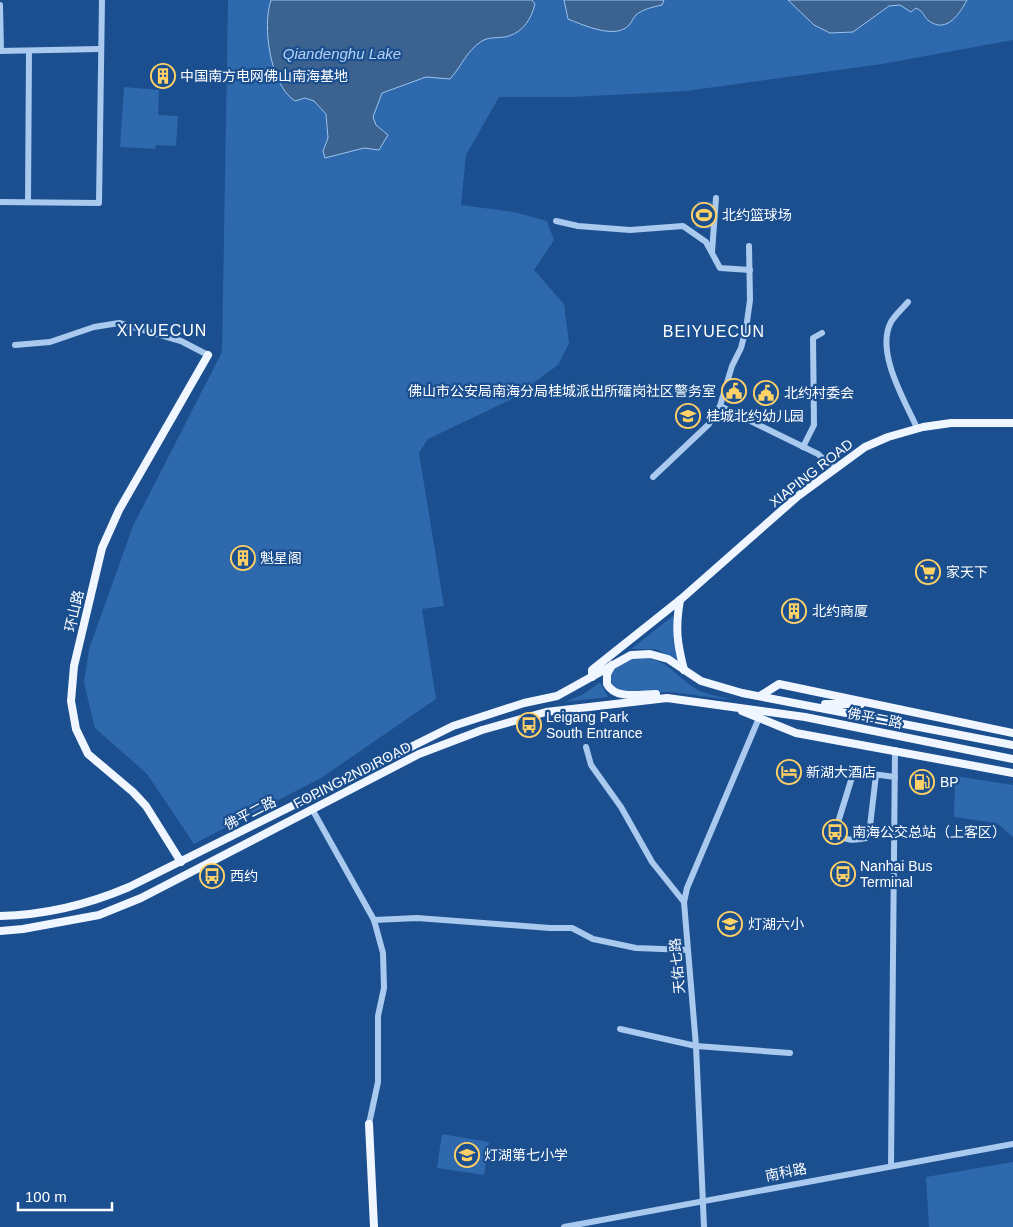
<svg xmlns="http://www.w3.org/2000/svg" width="1013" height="1227" font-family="Helvetica,'Noto Sans SC',sans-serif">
	<rect width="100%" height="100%" fill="#1b4f8f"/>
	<g fill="#2e69ad">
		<path d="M228,0H1013V40L882,64L686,91L573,97H499L466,155L461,205L514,212L547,221L554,240L534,270L564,304L569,343L558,365L510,400L428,439L419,453L444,606L422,609L436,699L321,778L194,844L147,774L95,728L84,683L89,649L133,526L222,352Z"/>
		<path d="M124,87L159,90L158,115L178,116L176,146L156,145L155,149L120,147Z"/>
		<path d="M697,201L712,202L711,229L695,228Z"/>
		<path d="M673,616V640L679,660L655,649H631Z"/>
		<path d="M635,658C666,657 670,671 693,687C703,694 719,696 731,700L672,692H620L613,688L610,675L620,663Z"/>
		<path d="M600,682L608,697L565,702L584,694Z"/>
		<path d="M955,776L1013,785V837L997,823L954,817Z"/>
		<path d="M442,1134L489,1142L484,1175L437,1168Z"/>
		<path d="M1013,1162V1227H929L926,1177Z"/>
	</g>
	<g fill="#3c6290" stroke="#9cc4f0">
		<path d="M271,0H532L535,4C531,19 524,31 509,36C500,39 490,36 482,41C466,51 462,66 450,79L426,77L382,93L373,117L376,125L388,135L379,150L364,148L325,158L323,151L328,138L326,114L314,101L305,98L295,101C270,85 262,26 271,0Z"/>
		<path d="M564,0H664L662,5C653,7 643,9 636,15C633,18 632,22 629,25C616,40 583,25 568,19Z"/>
		<path d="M788,0H967C960,13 947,34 929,21C923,17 925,12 916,8L911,12L900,5L889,6L853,32L830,33L814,25Z"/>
	</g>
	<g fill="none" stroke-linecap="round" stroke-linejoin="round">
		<g stroke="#a9c9ee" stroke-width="6">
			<path d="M0,5L1,51"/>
			<path d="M0,51L100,49"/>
			<path d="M0,202L99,203L102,0"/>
			<path d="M28,202L29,51"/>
			<path d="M556,221L578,226L630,230L683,226L706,242L720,268L750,270"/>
			<path d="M712,252L716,198"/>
			<path d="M908,302C903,308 895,315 891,322C875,352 905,401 917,428"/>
			<path d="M15,345L50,342L94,327L119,323L181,341L208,355"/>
			<path d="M720,406L818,454L834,469"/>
			<path d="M803,447L814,425L813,338L822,333"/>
			<path d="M653,477L709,424L720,406L732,366L741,348L746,329L750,300L749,246"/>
			<path d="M586,747L591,765L621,807L652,862L684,902"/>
			<path d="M876,775L870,826L866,838C853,841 845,841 835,832L853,774L857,772L895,777"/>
			<path d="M312,809L374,920L383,953L384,988L378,1016V1082L369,1124"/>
			<path d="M374,920L417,918L550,928H572L593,939L617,944L636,948L688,950"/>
			<path d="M620,1029L696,1046L790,1053"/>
			<path d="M891,1165L895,750"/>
			<path d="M564,1227L1013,1144"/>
			<path d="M704,1227L696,1046L684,902L687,888L759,718"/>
		</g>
		<g stroke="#f0f6ff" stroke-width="8">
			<path d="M680,600C675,628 677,643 684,670"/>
			<path d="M612,665L607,674V684C615,700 641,694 656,694"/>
			<path d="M592,677V670L680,600L798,496L865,447L888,437L923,427L951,423H1013"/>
			<path d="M760,696L779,684L1013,733"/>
			<path d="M825,704H861"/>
			<path d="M742,711L796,733L1013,773"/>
			<path d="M181,862L146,806L133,792L88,754L76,729L71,701L74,666L102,548L119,510L208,355"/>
			<path d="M0,916C46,915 87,905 129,887L453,726L524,703L557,696L631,655L650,654L668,659L701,681L742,693L1013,745"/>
			<path d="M0,931L23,929L99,915L141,898L419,754L482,730L546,712L667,698L805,717L1013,759"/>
			<path d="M369,1124L374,1227"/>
		</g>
	</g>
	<defs>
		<symbol id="building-ring" viewBox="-11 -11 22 22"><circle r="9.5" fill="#1b4f8f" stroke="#ffd166" stroke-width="1.5"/><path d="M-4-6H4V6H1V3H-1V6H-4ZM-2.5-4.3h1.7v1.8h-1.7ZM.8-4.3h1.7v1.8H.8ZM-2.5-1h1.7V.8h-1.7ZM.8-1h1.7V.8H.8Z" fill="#ffd166"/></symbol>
		<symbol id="stadium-ring" viewBox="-11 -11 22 22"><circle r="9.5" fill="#1b4f8f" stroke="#ffd166" stroke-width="1.5"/><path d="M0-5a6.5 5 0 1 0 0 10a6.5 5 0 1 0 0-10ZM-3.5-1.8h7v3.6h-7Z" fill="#ffd166"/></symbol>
		<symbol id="civic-ring" viewBox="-11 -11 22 22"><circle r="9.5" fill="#1b4f8f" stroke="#ffd166" stroke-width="1.5"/><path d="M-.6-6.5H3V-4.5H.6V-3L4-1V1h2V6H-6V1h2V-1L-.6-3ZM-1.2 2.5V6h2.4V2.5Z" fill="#ffd166"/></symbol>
		<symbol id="school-ring" viewBox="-11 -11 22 22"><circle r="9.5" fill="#1b4f8f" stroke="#ffd166" stroke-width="1.5"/><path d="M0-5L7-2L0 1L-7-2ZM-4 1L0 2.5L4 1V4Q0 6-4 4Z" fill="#ffd166"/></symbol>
		<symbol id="supermarket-ring" viewBox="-11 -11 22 22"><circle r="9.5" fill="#1b4f8f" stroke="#ffd166" stroke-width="1.5"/><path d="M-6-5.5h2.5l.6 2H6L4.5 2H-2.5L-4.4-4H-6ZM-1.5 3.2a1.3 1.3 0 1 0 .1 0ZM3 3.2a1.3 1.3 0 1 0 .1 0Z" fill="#ffd166"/></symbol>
		<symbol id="bus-ring" viewBox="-11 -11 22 22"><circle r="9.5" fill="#1b4f8f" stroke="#ffd166" stroke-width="1.5"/><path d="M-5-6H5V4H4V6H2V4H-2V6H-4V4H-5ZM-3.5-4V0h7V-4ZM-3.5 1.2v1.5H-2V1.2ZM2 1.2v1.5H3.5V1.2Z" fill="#ffd166"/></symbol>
		<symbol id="hotel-ring" viewBox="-11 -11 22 22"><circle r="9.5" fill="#1b4f8f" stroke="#ffd166" stroke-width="1.5"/><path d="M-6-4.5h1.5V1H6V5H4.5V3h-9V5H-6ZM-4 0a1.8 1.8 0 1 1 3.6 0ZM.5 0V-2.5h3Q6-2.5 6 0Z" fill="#ffd166"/></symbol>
		<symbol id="fuel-ring" viewBox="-11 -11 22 22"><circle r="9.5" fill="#1b4f8f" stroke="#ffd166" stroke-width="1.5"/><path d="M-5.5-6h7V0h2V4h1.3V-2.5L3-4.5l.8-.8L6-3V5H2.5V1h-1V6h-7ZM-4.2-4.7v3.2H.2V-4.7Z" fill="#ffd166"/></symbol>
	</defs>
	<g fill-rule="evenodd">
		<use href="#building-ring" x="149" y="62" width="28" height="28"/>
		<use href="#stadium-ring" x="690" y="201" width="28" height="28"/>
		<use href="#civic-ring" x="720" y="377" width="28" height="28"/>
		<use href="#civic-ring" x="752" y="379" width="28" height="28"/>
		<use href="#school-ring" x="674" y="402" width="28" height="28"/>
		<use href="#building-ring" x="229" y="544" width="28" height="28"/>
		<use href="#supermarket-ring" x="914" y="558" width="28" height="28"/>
		<use href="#building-ring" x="780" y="597" width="28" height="28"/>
		<use href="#bus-ring" x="515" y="711" width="28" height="28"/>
		<use href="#hotel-ring" x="775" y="758" width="28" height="28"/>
		<use href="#fuel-ring" x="908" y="768" width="28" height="28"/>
		<use href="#bus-ring" x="821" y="818" width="28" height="28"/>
		<use href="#bus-ring" x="829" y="860" width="28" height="28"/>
		<use href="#bus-ring" x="198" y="862" width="28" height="28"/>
		<use href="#school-ring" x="716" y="910" width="28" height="28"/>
		<use href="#school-ring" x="453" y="1141" width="28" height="28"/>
	</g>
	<g text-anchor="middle" stroke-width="4.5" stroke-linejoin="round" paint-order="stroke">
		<g font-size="14" fill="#fff" stroke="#1b4f8f" text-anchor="start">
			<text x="180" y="81">中国南方电网佛山南海基地</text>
			<text x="722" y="220">北约篮球场</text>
			<text x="716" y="396" text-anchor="end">佛山市公安局南海分局桂城派出所礌岗社区警务室</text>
			<text x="784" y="398">北约村委会</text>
			<text x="706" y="421">桂城北约幼儿园</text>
			<text x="260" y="563">魁星阁</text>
			<text x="946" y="577">家天下</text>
			<text x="812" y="616">北约商厦</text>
			<text x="546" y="722">Leigang Park<tspan x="546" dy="16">South Entrance</tspan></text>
			<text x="806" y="777">新湖大酒店</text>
			<text x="940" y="787">BP</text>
			<text x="852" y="837">南海公交总站（上客区）</text>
			<text x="860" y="871">Nanhai Bus<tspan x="860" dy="16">Terminal</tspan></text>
			<text x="230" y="881">西约</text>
			<text x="748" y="929">灯湖六小</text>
			<text x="484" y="1160">灯湖第七小学</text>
		</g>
		<g font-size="14" fill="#fff" stroke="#1b4f8f">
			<text transform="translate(811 473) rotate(-38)" y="5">XIAPING ROAD</text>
			<text transform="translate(74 611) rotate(-77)" y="5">环山路</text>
			<text transform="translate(875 718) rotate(11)" y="5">佛平二路</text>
			<text transform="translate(352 775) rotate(-27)" y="5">FOPING 2ND ROAD</text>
			<text transform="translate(250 813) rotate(-27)" y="5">佛平二路</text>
			<text transform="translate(677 966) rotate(-95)" y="5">天佑七路</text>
			<text transform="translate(786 1172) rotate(-11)" y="5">南科路</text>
		</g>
		<g font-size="15" font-style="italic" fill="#b5d3f5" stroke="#1b4f8f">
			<text x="342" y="59">Qiandenghu Lake</text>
		</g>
		<g font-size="16" letter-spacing="1" fill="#fff" stroke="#1b4f8f">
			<text x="162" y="336">XIYUECUN</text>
			<text x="714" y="337">BEIYUECUN</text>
		</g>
	</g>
	<path d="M18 1202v8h94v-8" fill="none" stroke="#ffffff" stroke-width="2.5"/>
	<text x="25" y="1202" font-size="15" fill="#ffffff" stroke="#1b4f8f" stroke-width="4" paint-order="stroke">100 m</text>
</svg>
